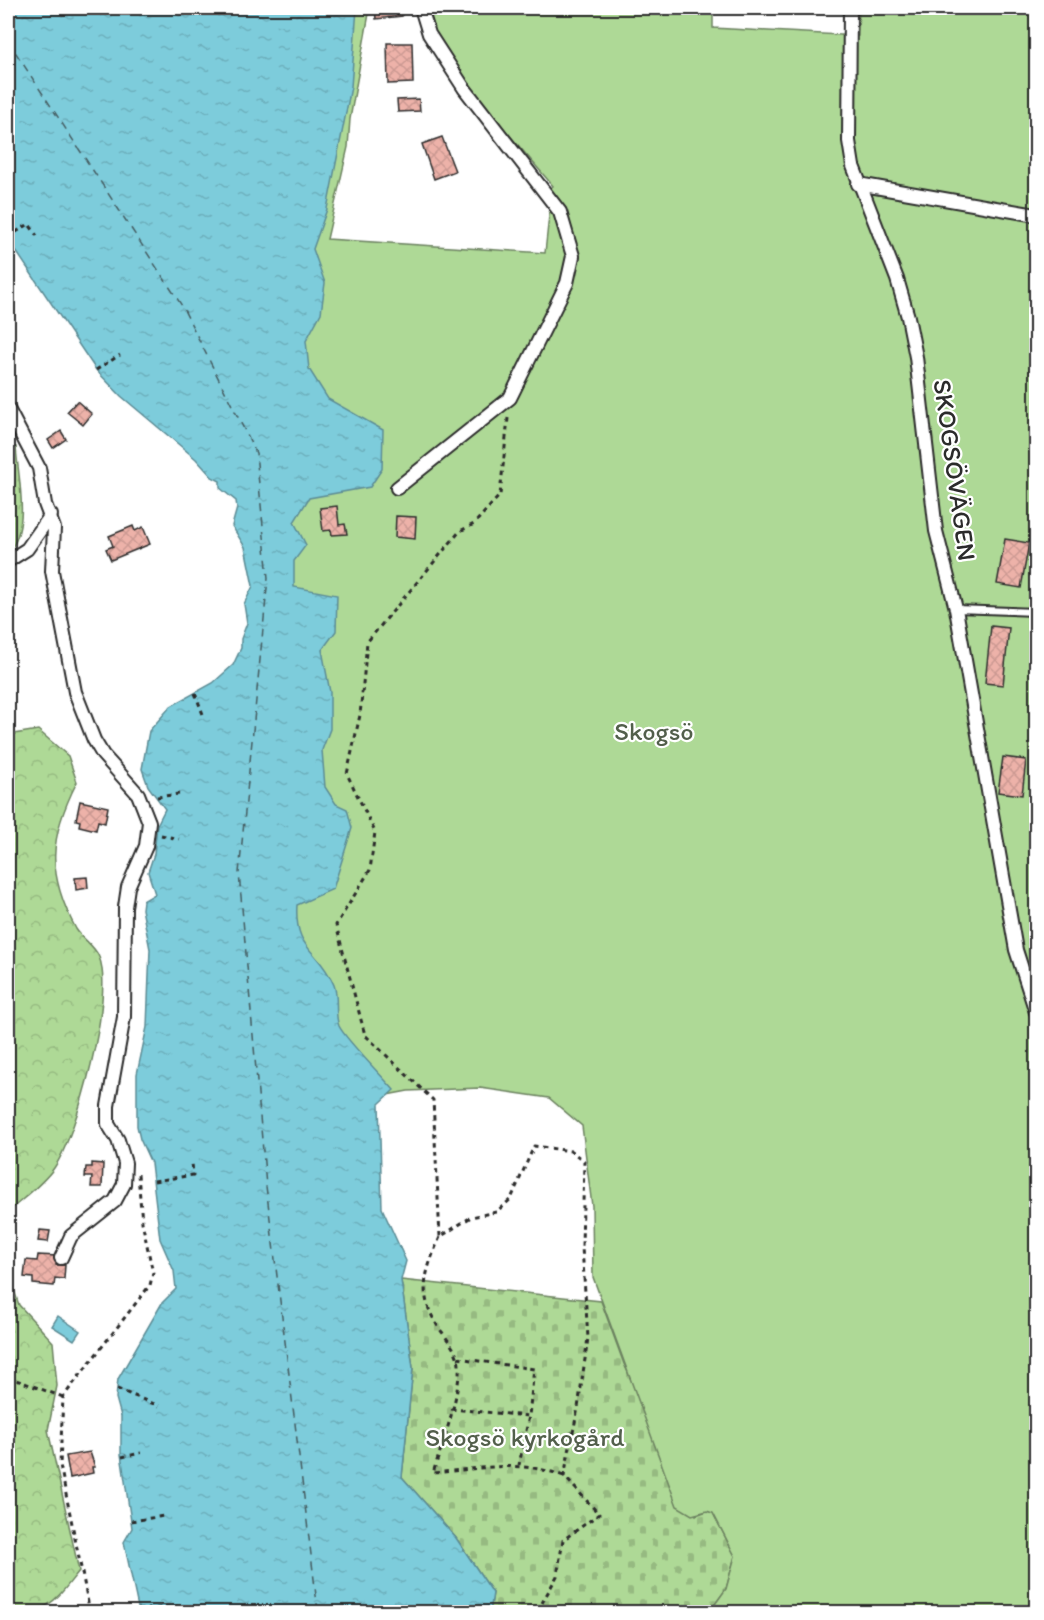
<svg xmlns="http://www.w3.org/2000/svg" width="1044" height="1620" font-family="Itim,sans-serif">
	<defs>
		<pattern id="forest-crowns" width="20" height="18" patternUnits="userSpaceOnUse" patternTransform="scale(1.5)"><rect width="20" height="18" fill="#aed996"/><path d="M2 6a3 3 0 1 1 6 0M12 15a3 3 0 1 1 6 0" fill="none" stroke="#96ba81"/></pattern>
		<pattern id="cemetery-stones" width="16" height="16" patternUnits="userSpaceOnUse" patternTransform="scale(1.5)"><rect width="16" height="16" fill="#aed996"/><path d="M2 7V4a2 2 0 0 1 4 0v3zM10 15v-3a2 2 0 0 1 4 0v3z" fill="#96ba81"/></pattern>
		<pattern id="water-ripples" width="26" height="14" patternUnits="userSpaceOnUse" patternTransform="scale(1.5)"><rect width="26" height="14" fill="#7dccdb"/><path d="M2 4q2-2 4 0t4 0M15 11q2-2 4 0t4 0" fill="none" stroke="#6cafbc"/></pattern>
		<pattern id="building-cross-hatch" width="8" height="8" patternUnits="userSpaceOnUse" patternTransform="scale(1.5)"><rect width="8" height="8" fill="#edb2a9"/><path d="M0 0l8 8M0 8l8-8" fill="none" stroke="#cb9992"/></pattern>
	</defs>
	<rect width="100%" height="100%" fill="#fff"/>
	<filter id="ink" filterUnits="userSpaceOnUse"><feTurbulence type="fractalNoise" baseFrequency=".0167" numOctaves="2"/><feDisplacementMap in="SourceGraphic" scale="12" xChannelSelector="R" yChannelSelector="G"/><feConvolveMatrix kernelMatrix="1 2 1 2 8 2 1 2 1" color-interpolation-filters="sRGB"/></filter>
	<g filter="url(#ink)">
		<g fill="url(#forest-crowns)" stroke="#6c8260" stroke-width="1.5">
			<path d="M8,447H16C18,478 31,527 8,553Z"/>
			<path d="M38,730L68,756L77,782C49,837 46,873 76,929C82,939 95,946 99,957C115,994 77,1135 54,1168C42,1185 22,1199 8,1212V735Z"/>
			<path d="M8,1273L19,1305L53,1342L57,1386L48,1430L79,1571C54,1602 50,1613 8,1612Z"/>
		</g>
		<path fill="url(#cemetery-stones)" stroke="#6c8260" stroke-width="1.5" d="M401,1280L601,1301L624,1364L696,1515L707,1511L713,1513L735,1556L726,1589L713,1607L714,1612H490L493,1593L456,1538L402,1477L413,1368Z"/>
		<path fill="#aed996" stroke="#6c8260" stroke-width="1.5" d="M8,8H370L350,119L348,147L327,239L545,253L550,206L542,195L553,186C516,141 439,61 426,8H713V28L858,36L859,8H1036V1612H714L713,1607L726,1589L735,1556L713,1513L707,1511L692,1515L677,1506L593,1277L592,1206L582,1126L549,1098L480,1088L408,1091L260,1119L263,505Z"/>
		<g fill="url(#water-ripples)" stroke="#5c8c95" stroke-width="1.5">
			<path d="M8,8H357L351,87L327,209L313,249L325,283L321,313L306,341L309,369L328,399L383,430L382,469L370,487L309,498L294,522L306,545L294,561V587L337,595L336,631L322,650L330,692V729L322,750L325,787L336,804L347,809L352,828L333,889L297,905C294,951 319,949 334,985C339,998 334,1014 339,1026C345,1039 383,1077 394,1090L379,1104L382,1208L406,1261L401,1280L413,1368L402,1477L456,1538L493,1593L490,1612H139L124,1542L132,1528L121,1454V1416L116,1398L118,1379L162,1303L176,1289L174,1271L160,1239L151,1163L140,1139L137,1126V1074L147,1027L150,949L142,909L143,901L155,894L148,872L154,854L157,825L165,809L148,786L142,769L149,731L171,706L213,683L233,665L241,648V639L247,623L244,604L253,586L245,547L232,526L237,508L236,501L220,488V481L212,477L196,459L121,396L96,370L8,239Z"/>
			<path d="M58,1316L80,1331L74,1340L52,1326Z"/>
		</g>
		<g fill="none" stroke-linecap="round" stroke-linejoin="round">
			<path stroke="#445b60" stroke-width="1.5" stroke-dasharray="8 6" stroke-linecap="butt" d="M8,41L182,306L256,453L268,578L239,873L266,1186L318,1612"/>
		</g>
		<g fill="url(#building-cross-hatch)" stroke="#2b2b2b" stroke-width="1.5">
			<path d="M375,8H401L402,16L376,19Z"/>
			<path d="M387,43H412L413,83L388,84Z"/>
			<path d="M419,99L420,111L398,112L397,100Z"/>
			<path d="M442,137L455,171L434,179L422,144Z"/>
			<path d="M77,401L92,414L83,425L67,412Z"/>
			<path d="M61,431L66,439L53,448L48,440Z"/>
			<path d="M337,506L339,525L345,524L347,534L332,535L331,530L323,531L320,508Z"/>
			<path d="M396,516L416,517L415,539L395,537Z"/>
			<path d="M133,526L135,531L143,527L150,544L111,560L106,549L113,546L109,536Z"/>
			<path d="M1005,539L1029,543L1021,588L997,584Z"/>
			<path d="M991,626L1009,628L1003,685L985,683Z"/>
			<path d="M1003,757L1026,760L1022,795L998,792Z"/>
			<path d="M80,801L108,807L105,823L98,821L96,830L79,826L80,821L76,820Z"/>
			<path d="M87,877L88,888L76,890L75,878Z"/>
			<path d="M92,1163L103,1164L102,1187H91L92,1177H85L86,1167H92Z"/>
			<path d="M40,1230L50,1231L48,1242L38,1241Z"/>
			<path d="M38,1255L57,1256L56,1265H65L64,1279L55,1278L54,1286L33,1284V1278L24,1277L26,1260L37,1261Z"/>
			<path d="M90,1452L95,1467H92L93,1473L70,1478L66,1456Z"/>
		</g>
		<g fill="none" stroke-linecap="round" stroke-linejoin="round">
			<defs>
				<path id="lane" d="M956,609L1036,612"/>
				<g id="street">
					<path d="M850,8L849,141L853,166L897,279L908,317L916,357L936,531L956,609L1016,950L1036,1012"/>
					<path d="M858,184L1036,215"/>
					<path d="M8,409L39,468L45,504L54,528L52,571L75,692L94,740L103,755L138,794L149,822L146,846L128,887L125,907L124,1017L108,1106V1124L118,1140L125,1163L124,1184L115,1201L71,1236L61,1258"/>
					<path d="M397,488L510,398L567,283L573,256L560,212L464,88L429,34L421,8"/>
					<path d="M8,561L27,549L51,515"/>
				</g>
			</defs>
			<use href="#lane" stroke="#2b2b2b" stroke-width="10"/>
			<use href="#street" stroke="#2b2b2b" stroke-width="16"/>
			<g stroke="#2b2b2b" stroke-width="3" stroke-dasharray="4.5 4.5" stroke-linecap="butt">
				<path d="M8,237L29,224L37,236"/>
				<path d="M96,370L120,355"/>
				<path d="M508,418L500,495L474,524L460,531L367,642L360,715L347,774L375,832L370,870L336,925L365,1035L433,1100L440,1237L471,1217L496,1212L511,1199L534,1146L571,1151L584,1161L582,1247L588,1338L578,1408L564,1476L599,1514L563,1540L557,1576L537,1612"/>
				<path d="M195,693L204,717"/>
				<path d="M157,797L179,794"/>
				<path d="M161,835L179,839"/>
				<path d="M154,1181L193,1175L192,1163"/>
				<path d="M440,1237C424,1274 416,1297 442,1332C449,1342 458,1352 459,1365C461,1393 442,1445 433,1473C482,1469 517,1459 564,1476"/>
				<path d="M458,1358L534,1369L529,1416L519,1465"/>
				<path d="M8,1377L63,1397"/>
				<path d="M117,1389L159,1406"/>
				<path d="M451,1409L529,1416"/>
				<path d="M122,1457L141,1453"/>
				<path d="M131,1521L164,1516"/>
				<path d="M138,1610L183,1606"/>
				<path d="M90,1612L60,1465L63,1397L150,1285L153,1273L142,1222L138,1174"/>
			</g>
			<use href="#lane" stroke="#fff" stroke-width="6"/>
			<use href="#street" stroke="#fff" stroke-width="12"/>
		</g>
	</g>
	<g text-anchor="middle" stroke-width="4.5" stroke-linejoin="round" paint-order="stroke">
		<g font-size="26" fill="#2b2b2b" stroke="#fff">
			<text transform="translate(955 470) rotate(82)" y="9">SKOGSÖVÄGEN</text>
		</g>
		<g font-size="26" fill="#525f4b" stroke="#fff">
			<text x="654" y="740">Skogsö</text>
			<text x="525" y="1446">Skogsö kyrkogård</text>
		</g>
	</g>
	<rect width="1044" height="1620" fill="none" stroke="#fff" stroke-width="30"/>
	<rect x="15" y="15" width="1014" height="1590" fill="none" stroke="#2b2b2b" stroke-width="2" filter="url(#ink)"/>
</svg>
